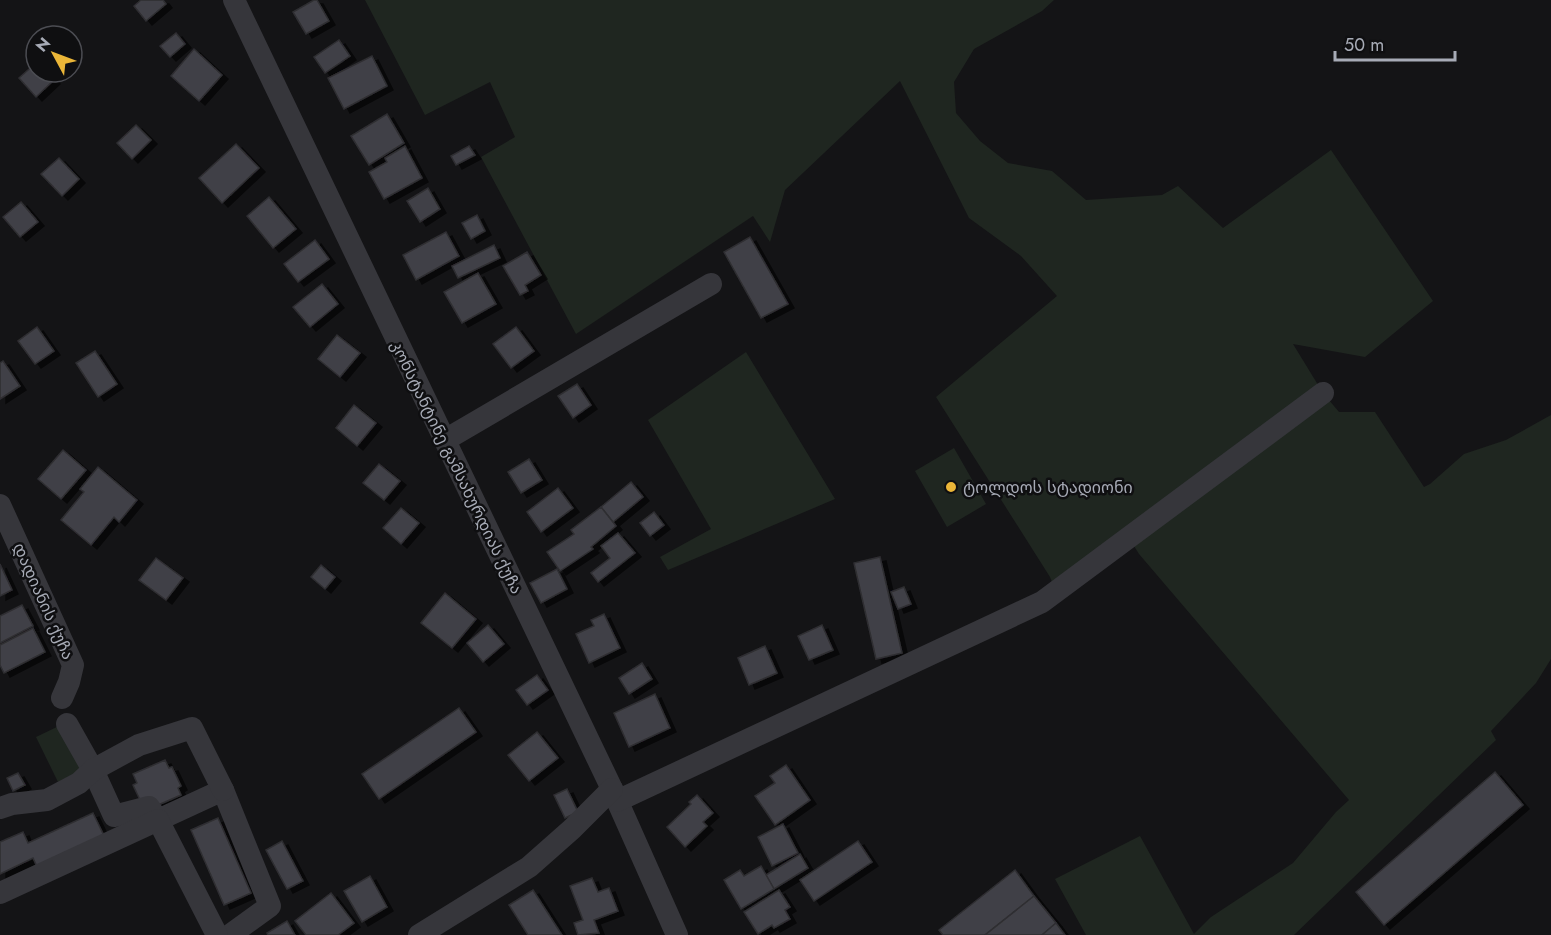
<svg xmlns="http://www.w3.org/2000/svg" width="1551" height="935" font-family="Jost,'Noto Sans Georgian',sans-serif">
	<defs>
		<filter id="shadow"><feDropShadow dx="6" dy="4" stdDeviation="0" flood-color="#0009"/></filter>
	</defs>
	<rect width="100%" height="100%" fill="#141416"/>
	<g fill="#1f2620">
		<path d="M365,0H1054L1042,11L974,49L954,82L956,113L980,141L1008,163L1052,171L1086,200L1162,195L1178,186L1223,228L1331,150L1433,301L1365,357L1293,344L1323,393L1339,412H1375L1424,487L1430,484L1464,454L1506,440L1551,415V659L1536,683L1491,731L1496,740L1294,935H1086L1055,879L1140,836L1194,934L1211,917L1293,863L1336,812L1349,800L1139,554L1129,538L1056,592L1050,577L936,397L1057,296L1021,256L969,218L900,81L785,190L770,242L753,216L576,334L481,157L515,137L490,82L425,115Z"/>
		<path d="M746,352L835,499L668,570L660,557L711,529L648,420Z"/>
		<path d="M954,448L986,504L947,527L915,471Z"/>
		<path d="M61,725L83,769L58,782L36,737Z"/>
	</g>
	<g fill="#414146" stroke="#2f2e32" stroke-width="1.5" filter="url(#shadow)">
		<path d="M141,0H163L166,4L146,21L134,6Z"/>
		<path d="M314,0H317L329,21L306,34L293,12Z"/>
		<path d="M176,33L185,44L170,57L160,46Z"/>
		<path d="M339,40L350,56L325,73L314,57Z"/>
		<path d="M194,49L222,75L199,101L171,76Z"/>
		<path d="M372,56L387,86L344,109L328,78Z"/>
		<path d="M36,63V72H47L54,80L36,97L19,78Z"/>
		<path d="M387,114L404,143L369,165L351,136Z"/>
		<path d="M136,125L151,140L132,159L117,143Z"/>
		<path d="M236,144L259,168L222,203L199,178Z"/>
		<path d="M405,146L422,178L384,199L369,172L387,162L385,158Z"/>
		<path d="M469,146L475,155L456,165L451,156Z"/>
		<path d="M59,158L79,179L62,196L41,174Z"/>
		<path d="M428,188L440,209L420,222L407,201Z"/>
		<path d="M269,197L296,229L273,248L247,216Z"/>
		<path d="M21,202L38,222L20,237L3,217Z"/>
		<path d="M477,215L485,231L471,239L462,223Z"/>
		<path d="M446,232L459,256L416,280L403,255Z"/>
		<path d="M750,237L788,304L761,318L724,252Z"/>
		<path d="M315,240L329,259L298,282L284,264Z"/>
		<path d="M494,245L500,258L458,278L452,266Z"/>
		<path d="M527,252L541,275L525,285L528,291L520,295L503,266Z"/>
		<path d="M478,273L496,304L462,323L444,292Z"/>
		<path d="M322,284L338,304L310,327L293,307Z"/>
		<path d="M37,327L54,351L35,364L18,341Z"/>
		<path d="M516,327L534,351L511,368L493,344Z"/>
		<path d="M337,335L360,353L340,377L318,359Z"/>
		<path d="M95,351L117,384L98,397L76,363Z"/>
		<path d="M3,361L20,386L0,399V363Z"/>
		<path d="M577,384L591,405L573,418L558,396Z"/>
		<path d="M354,405L376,423L357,446L336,428Z"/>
		<path d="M63,450L86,470L61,499L38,479Z"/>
		<path d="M529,459L542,480L521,493L508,472Z"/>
		<path d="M379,464L400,481L384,500L363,483Z"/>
		<path d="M98,467L137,500L119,522L114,517L91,545L61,520L84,492L80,489Z"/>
		<path d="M631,482L643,497L613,522L601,507Z"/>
		<path d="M558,488L573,508L541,532L527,512Z"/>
		<path d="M601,507L616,526L591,547L593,549L560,571L547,552L574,534L571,530Z"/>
		<path d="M401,508L419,523L401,544L383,528Z"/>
		<path d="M654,512L664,525L650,536L640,523Z"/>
		<path d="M618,533L635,553L598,582L591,573L610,558L601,546Z"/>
		<path d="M880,557L902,653L876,659L854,563Z"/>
		<path d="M156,558L183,578L166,600L139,580Z"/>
		<path d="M0,564L12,590L0,596Z"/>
		<path d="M321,565L335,577L325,589L311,577Z"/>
		<path d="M557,569L567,589L541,603L530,583Z"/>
		<path d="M904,587L911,604L898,609L891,592Z"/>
		<path d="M445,593L476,619L452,648L421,623Z"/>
		<path d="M22,605L33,626L0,643V616Z"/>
		<path d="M604,614L620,648L589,663L576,634L594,626L591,620Z"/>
		<path d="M488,625L504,644L483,662L467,643Z"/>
		<path d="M822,625L833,650L809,660L798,636Z"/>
		<path d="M33,628L45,652L4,673L0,665V645Z"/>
		<path d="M765,646L777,673L749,685L738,658Z"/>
		<path d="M642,663L652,679L629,694L619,678Z"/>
		<path d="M537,675L548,690L527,705L516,690Z"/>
		<path d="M655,694L670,728L629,747L614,713Z"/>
		<path d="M459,708L476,732L379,799L362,774Z"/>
		<path d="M537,732L558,758L529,781L508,755Z"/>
		<path d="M165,760L169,768L172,767L181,786L178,788L181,795L149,809L141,802L133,785L137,783L133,774Z"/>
		<path d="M786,765L810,800L775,825L755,796L775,783L770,776Z"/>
		<path d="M1495,772L1523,805L1384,925L1356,892Z"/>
		<path d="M18,773L25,785L13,791L7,778Z"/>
		<path d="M567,789L578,812L565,818L554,795Z"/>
		<path d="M697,795L713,813L703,822L707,826L685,847L667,827L691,804L689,802Z"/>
		<path d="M93,813L106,840L39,871L33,858L0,874V842L23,832L28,843Z"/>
		<path d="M218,818L251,893L224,905L191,830Z"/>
		<path d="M783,824L798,853L772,866L758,837Z"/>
		<path d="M282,841L303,881L287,889L266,850Z"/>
		<path d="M858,841L872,862L814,901L800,880Z"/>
		<path d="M800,854L808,868L774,889L766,875Z"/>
		<path d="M761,866L774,889L741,909L724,880L740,870L744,876Z"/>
		<path d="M1015,870L1034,896L985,935H943L939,930Z"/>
		<path d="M370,876L387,907L362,922L344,891Z"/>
		<path d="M592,878L598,892L609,888L618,911L594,920L599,933L578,935L574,923L583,920L570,886Z"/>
		<path d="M533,890L562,935H528L509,905Z"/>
		<path d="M779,890L790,907L785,910L790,919L774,928L772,925L758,934L744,912Z"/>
		<path d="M331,893L354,923L338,935H306L295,921Z"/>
		<path d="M1034,896L1056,923L1042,935H985Z"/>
		<path d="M287,921L295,935H268L267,933Z"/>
		<path d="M1056,923L1065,935H1042Z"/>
	</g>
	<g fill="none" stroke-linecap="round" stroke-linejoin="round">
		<g stroke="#36363b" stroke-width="22">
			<path d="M234,0L612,789L677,935"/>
			<path d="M445,440L711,284"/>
			<path d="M0,505L73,665L69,682L62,698"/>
			<path d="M67,724L93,770L114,816L149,807L158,820L223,790L270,906L230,935"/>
			<path d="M617,801L1042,602L1323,393"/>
			<path d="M0,808L12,804L47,800L79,783L93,770L139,745L192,728L223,790"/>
			<path d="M0,893L158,820L217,935"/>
			<path d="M419,935L529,867L572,829L612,789"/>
		</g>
	</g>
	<circle fill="#ebb638" stroke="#0f0f11" stroke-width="2" cx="951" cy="487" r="6"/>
	<g text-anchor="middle" stroke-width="5" stroke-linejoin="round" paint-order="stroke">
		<g font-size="16" fill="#a7abb6" stroke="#0f0f11">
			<text transform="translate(457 467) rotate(64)" y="6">კონსტანტინე გამსახურდიას ქუჩა</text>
			<text transform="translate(44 601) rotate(66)" y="6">დადიანის ქუჩა</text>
		</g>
		<g font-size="16" fill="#a7abb6" stroke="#0f0f11" text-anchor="start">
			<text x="963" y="493">ტოლდოს სტადიონი</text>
		</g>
	</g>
	<g transform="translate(54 54) rotate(311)"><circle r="28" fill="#0f0f11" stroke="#4c4d53" stroke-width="1.5"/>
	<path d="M0-4.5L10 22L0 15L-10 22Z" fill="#ebb638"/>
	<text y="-9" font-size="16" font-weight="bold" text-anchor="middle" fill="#a7abb6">N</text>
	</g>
	<path d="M1335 51v9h120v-9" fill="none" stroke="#a7abb6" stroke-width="3"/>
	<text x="1344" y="51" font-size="18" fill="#a7abb6" stroke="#0f0f11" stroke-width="4.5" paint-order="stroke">50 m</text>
</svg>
